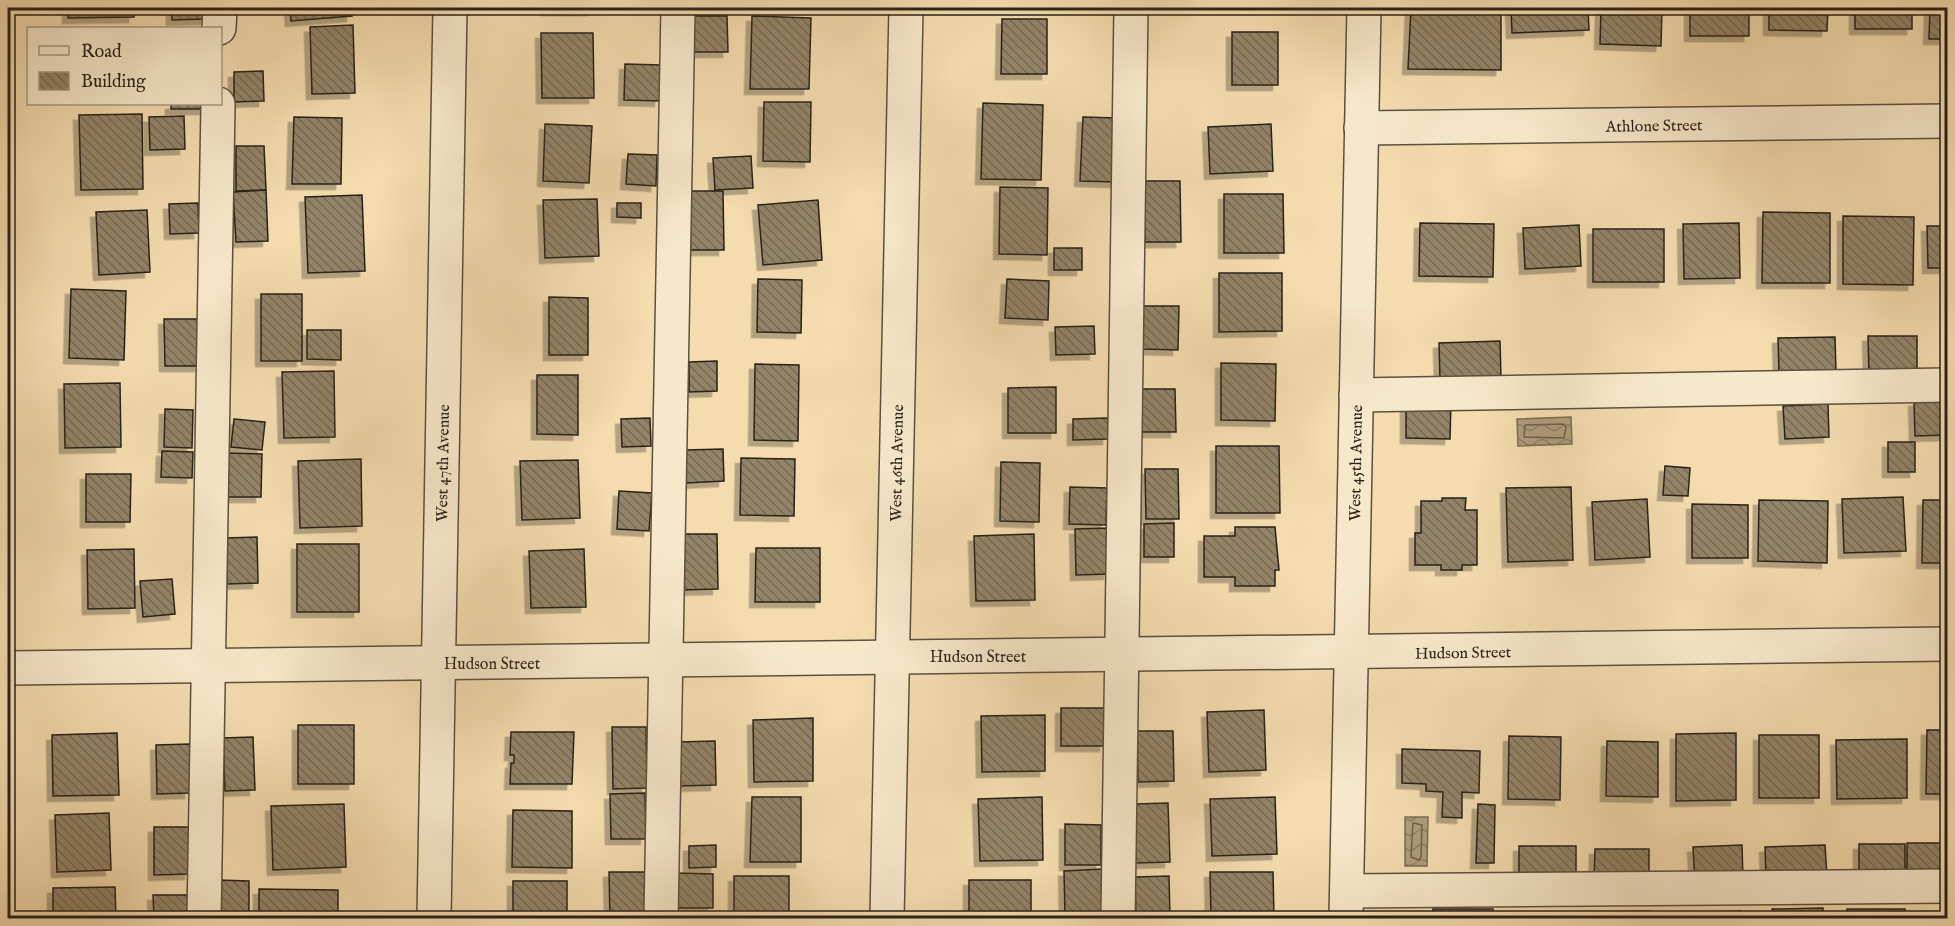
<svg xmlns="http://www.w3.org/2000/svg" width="1955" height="926" font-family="'IM FELL English',serif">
	<defs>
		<pattern id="water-waves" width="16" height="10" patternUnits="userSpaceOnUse" patternTransform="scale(1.5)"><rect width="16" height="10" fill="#af9d7c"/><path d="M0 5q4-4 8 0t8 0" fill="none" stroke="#8f8065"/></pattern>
		<pattern id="building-back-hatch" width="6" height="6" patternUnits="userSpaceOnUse" patternTransform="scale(1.5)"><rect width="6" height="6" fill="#938367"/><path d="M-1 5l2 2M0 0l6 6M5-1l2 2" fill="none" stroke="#786b54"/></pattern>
		<filter id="shadow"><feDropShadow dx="-5.5" dy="5.5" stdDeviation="0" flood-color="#0004"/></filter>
	</defs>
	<rect width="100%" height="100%" fill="#f4dcaf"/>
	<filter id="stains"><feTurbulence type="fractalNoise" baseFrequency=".00333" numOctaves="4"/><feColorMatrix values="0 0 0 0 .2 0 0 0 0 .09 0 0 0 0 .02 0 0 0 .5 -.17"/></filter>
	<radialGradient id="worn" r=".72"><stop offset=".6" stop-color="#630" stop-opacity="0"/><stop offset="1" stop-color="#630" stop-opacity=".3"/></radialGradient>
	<g fill="url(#water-waves)" stroke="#7a6c54" stroke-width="1.5">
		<path d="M1571,417L1572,444L1518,446L1517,419Z"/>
		<path d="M1405,817H1428L1427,866H1405Z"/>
	</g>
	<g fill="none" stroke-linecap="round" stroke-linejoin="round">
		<g stroke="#6c604a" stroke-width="1.5">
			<path d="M1563,424L1566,427L1564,438L1524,437L1525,425Z"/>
			<path d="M1413,823L1422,825L1421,857L1419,860L1411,857Z"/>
		</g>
	</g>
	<g fill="url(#building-back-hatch)" stroke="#2a2219" stroke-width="1.5" filter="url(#shadow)">
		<path d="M68,8H134V17L68,18Z"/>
		<path d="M172,8H206V19L172,20Z"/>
		<path d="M290,8H352V16L291,21Z"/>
		<rect x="547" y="8" width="45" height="2"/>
		<rect x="692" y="8" width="38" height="2"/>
		<path d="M1411,8H1501V70L1408,69Z"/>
		<path d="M1511,8H1588L1589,30L1512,33Z"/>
		<path d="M1601,8H1662L1661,46L1600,44Z"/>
		<rect x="1690" y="8" width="59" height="28"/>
		<path d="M1769,8H1828L1827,31L1769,30Z"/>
		<rect x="1855" y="8" width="57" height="21"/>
		<path d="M1930,8H1948V39H1929Z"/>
		<path d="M692,16H727L728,52H692Z"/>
		<path d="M752,16L811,18L809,89H750Z"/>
		<path d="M1002,19H1047V74H1001Z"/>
		<path d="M353,25L355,93L312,94L310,27Z"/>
		<rect x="1232" y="32" width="46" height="53"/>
		<path d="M541,33H593L594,98H542Z"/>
		<path d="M625,64L661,65L660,101L624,100Z"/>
		<path d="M263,71L264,101L234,102V72Z"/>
		<path d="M764,102H811L810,162L763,161Z"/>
		<path d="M983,103L1043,105L1041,180L981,179Z"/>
		<rect x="171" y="104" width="34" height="5"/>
		<path d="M142,114L143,189L81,190L79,115Z"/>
		<path d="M184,116L185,149L150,150L149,117Z"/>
		<path d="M294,117L342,118L341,184H292Z"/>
		<path d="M1083,117L1117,118L1116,182L1080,181Z"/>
		<path d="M545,124L592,126L589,183L543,181Z"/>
		<path d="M1271,124L1273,171L1210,174L1208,127Z"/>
		<path d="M236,146H264L266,190L236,191Z"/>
		<path d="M628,154L657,155L656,186L626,184Z"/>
		<path d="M751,156L753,188L715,190L713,158Z"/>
		<path d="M1144,181H1180L1181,242H1145Z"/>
		<path d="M1000,187L1048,188L1047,255L999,254Z"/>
		<path d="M266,190L268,241L236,242L233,192Z"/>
		<path d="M685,191H723L724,250H686Z"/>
		<path d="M1224,194H1283L1284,253H1224Z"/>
		<path d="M362,195L365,271L308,273L305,197Z"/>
		<path d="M597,199L599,256L545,258L543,200Z"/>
		<path d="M818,200L822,260L763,265L758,205Z"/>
		<path d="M198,203L199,233L170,234L169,204Z"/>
		<path d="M617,203H641V218L617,217Z"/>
		<path d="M147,210L150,272L99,275L96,212Z"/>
		<path d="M1763,212L1830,213V283H1762Z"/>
		<path d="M1843,216L1914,217L1913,285L1843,284Z"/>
		<path d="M1420,223L1494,224L1493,277L1419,276Z"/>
		<path d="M1739,223L1740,278L1684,279L1683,224Z"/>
		<path d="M1579,225L1581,266L1525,269L1523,228Z"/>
		<path d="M1927,226H1948V268H1928Z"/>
		<rect x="1593" y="229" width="71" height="53"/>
		<rect x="1054" y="248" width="28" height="22"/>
		<path d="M1219,273H1282V331L1219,332Z"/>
		<path d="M758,279L802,280L801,333L757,332Z"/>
		<path d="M1007,279L1049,281L1048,320L1005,318Z"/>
		<path d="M71,289L126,291L124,360L69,358Z"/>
		<rect x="261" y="294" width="41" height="67"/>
		<path d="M549,297L588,298V355H549Z"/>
		<path d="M1143,306H1179L1178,350L1143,349Z"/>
		<path d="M164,319H200V366H165Z"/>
		<path d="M1094,326L1095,354L1056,355L1055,327Z"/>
		<path d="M307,330H341V360L307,359Z"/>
		<path d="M1868,336H1917V372L1869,373Z"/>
		<path d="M1835,337L1836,372L1779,373L1778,338Z"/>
		<path d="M1500,341L1501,378L1440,379L1439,343Z"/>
		<path d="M717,361V391L689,392V362Z"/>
		<path d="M1221,363L1276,364L1275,421L1221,420Z"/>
		<path d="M755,364L799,365L798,441L754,440Z"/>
		<path d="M334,371L335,437L284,438L282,372Z"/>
		<path d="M537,375H578V435L537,434Z"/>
		<path d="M120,383L121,447L65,448L64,384Z"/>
		<path d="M1056,387V433H1008V388Z"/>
		<path d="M1141,389H1175L1176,432H1142Z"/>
		<path d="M1406,400L1451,401L1450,439L1406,438Z"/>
		<path d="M1914,401H1948V435L1915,436Z"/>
		<path d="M1828,404L1829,437L1785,439L1783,406Z"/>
		<path d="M165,409L193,410L192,448L164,447Z"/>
		<path d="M650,418L651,446L622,447L621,419Z"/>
		<path d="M1108,418V439L1073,440V419Z"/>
		<path d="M234,419L265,422L262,450L231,447Z"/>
		<rect x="1888" y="442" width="27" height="30"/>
		<path d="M1216,446H1279L1280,513H1216Z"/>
		<path d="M723,449L724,481L686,483V450Z"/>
		<path d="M162,451L193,452L192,478L161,477Z"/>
		<path d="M226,453L262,454L261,497H225Z"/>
		<path d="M741,458L795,459L794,516L740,515Z"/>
		<path d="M361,459L362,526L300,528L298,461Z"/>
		<path d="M578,460L580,518L522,520L520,461Z"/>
		<path d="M1001,462L1040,463L1039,522L1000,521Z"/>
		<path d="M1665,466L1690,468L1688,496L1663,495Z"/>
		<path d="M1145,469H1178L1179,519H1146Z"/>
		<path d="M86,474H131L130,522H86Z"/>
		<path d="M1070,487L1107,488L1106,525L1069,524Z"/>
		<path d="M1571,487L1573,560L1508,562L1506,488Z"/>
		<path d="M619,491L652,493L649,531L617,529Z"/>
		<path d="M1903,497L1906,551L1844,553L1842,499Z"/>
		<path d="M1442,498H1466L1465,510H1477V565H1462V570H1441V565H1415V533H1421V501H1442Z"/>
		<path d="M1647,499L1650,557L1595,560L1592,502Z"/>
		<path d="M1759,500L1828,501L1827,563L1758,561Z"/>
		<path d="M1923,500H1948V563H1922Z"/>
		<path d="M1692,504L1748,505V558H1692Z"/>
		<path d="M1174,523V557H1144V524Z"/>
		<path d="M1235,527H1275L1279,570H1275V586H1235V577H1204V536H1235Z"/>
		<path d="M1109,528V574L1076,575L1075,529Z"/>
		<path d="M682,534H717L718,589L682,590Z"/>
		<path d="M1034,534L1035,600L976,601L974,536Z"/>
		<path d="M257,537L258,583L227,584L226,538Z"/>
		<rect x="297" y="544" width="62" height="68"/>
		<path d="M756,548H820V602H755Z"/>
		<path d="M134,549L135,608L88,609L87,550Z"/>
		<path d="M584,549L586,607L531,608L529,551Z"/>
		<path d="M172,579L175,614L143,617L140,581Z"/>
		<path d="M1061,708H1104L1105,746H1061Z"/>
		<path d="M1264,710L1266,770L1209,772L1207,712Z"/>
		<path d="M1045,715V771L982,772L981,716Z"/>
		<path d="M813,718V781L754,782L753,720Z"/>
		<rect x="298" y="725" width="56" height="59"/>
		<path d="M612,727H646L647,788L613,789Z"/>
		<path d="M1927,730H1948V794H1926Z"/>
		<path d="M1137,731H1173L1174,781L1138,782Z"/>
		<path d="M511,732H574L572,784H510L511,763H514V755H510Z"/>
		<path d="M117,733L119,795L53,796L52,735Z"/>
		<path d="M1736,733V800L1676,801V734Z"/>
		<rect x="1759" y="735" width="60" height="63"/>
		<path d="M1509,736L1561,737L1560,800L1508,799Z"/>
		<path d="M253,737L255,790L225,791L223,738Z"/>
		<path d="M1907,739V798L1837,799L1836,740Z"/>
		<path d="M715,741L716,785L679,786L678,742Z"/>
		<path d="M1607,741L1658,742V797L1606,796Z"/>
		<path d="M190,744V793L157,794L156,745Z"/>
		<path d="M1402,749L1480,751L1479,793L1462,792V818L1442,817L1443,792L1426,791V784L1402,783Z"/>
		<path d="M645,793L646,839H611L610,794Z"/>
		<path d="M752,797H801V862H750Z"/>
		<path d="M1042,797L1043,860L980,861L978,799Z"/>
		<path d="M1275,797L1277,854L1212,856L1210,799Z"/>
		<path d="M1168,803L1170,862L1136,863L1135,804Z"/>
		<path d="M344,804L346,867L273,870L271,806Z"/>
		<path d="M1478,804L1495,805L1494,863H1476Z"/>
		<path d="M513,810L572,811V868L512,867Z"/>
		<path d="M109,813L111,870L57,872L55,815Z"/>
		<path d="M1065,824L1101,825V865H1065Z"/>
		<path d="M154,827H190V874L154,875Z"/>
		<rect x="1907" y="843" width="41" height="36"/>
		<path d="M1859,844H1905V879L1859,880Z"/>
		<path d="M716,845V867L689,868V846Z"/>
		<path d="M1742,845L1743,880L1695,882L1693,847Z"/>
		<path d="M1825,845L1827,877L1766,879L1765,847Z"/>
		<rect x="1519" y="846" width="57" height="38"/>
		<path d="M1595,849H1649V882L1594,881Z"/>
		<path d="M1102,869L1104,914L1065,916L1064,871Z"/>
		<path d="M609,872H645V918H610Z"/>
		<path d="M1210,872H1273L1274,918H1211Z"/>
		<path d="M675,873L713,874V908H675Z"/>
		<rect x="734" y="876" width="55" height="42"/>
		<path d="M1169,876L1170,918H1136L1135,877Z"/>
		<path d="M218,880L249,881V915L217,914Z"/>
		<rect x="969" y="880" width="62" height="38"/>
		<rect x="513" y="881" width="54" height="37"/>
		<path d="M115,887L116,918H53V888Z"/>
		<path d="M259,889L338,890V918H259Z"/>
		<path d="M153,895H188V918H154Z"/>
		<path d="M1823,908V918H1772V909Z"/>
		<rect x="1433" y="909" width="60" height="9"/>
		<rect x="1847" y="909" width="58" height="9"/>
		<path d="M1650,911V918H1592V912Z"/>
		<path d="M1741,911V918H1699V912Z"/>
		<path d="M1575,912V918H1514V913Z"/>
	</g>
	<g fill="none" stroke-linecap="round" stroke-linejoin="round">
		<defs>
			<g id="minor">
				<path d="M219,28L220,8"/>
				<path d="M1361,128L1948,121"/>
				<path d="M1356,395L1948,385"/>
				<path d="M8,668L1948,644"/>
				<path d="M1347,891L1948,886"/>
				<path d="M204,918L218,104"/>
				<path d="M434,918L450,8"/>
				<path d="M661,918L678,8"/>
				<path d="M887,918L906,8"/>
				<path d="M1118,918L1131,8"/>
				<path d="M1346,918L1364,8"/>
			</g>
		</defs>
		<use href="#minor" stroke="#5c503e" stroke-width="36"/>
		<use href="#minor" stroke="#f8e8cb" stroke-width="33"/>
	</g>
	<g text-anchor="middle" stroke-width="6" stroke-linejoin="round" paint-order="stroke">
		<g font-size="16" fill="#2a2219" stroke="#f8e8cb">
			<text transform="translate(1654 125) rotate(-1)" y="6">Athlone Street</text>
			<text transform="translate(442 463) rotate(-89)" y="6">West 47th Avenue</text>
			<text transform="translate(896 463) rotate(-89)" y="6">West 46th Avenue</text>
			<text transform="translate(1355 463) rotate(-89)" y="6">West 45th Avenue</text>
			<text transform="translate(1463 652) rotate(-1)" y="6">Hudson Street</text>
			<text x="978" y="662">Hudson Street</text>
			<text x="492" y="669">Hudson Street</text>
		</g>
	</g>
	<rect width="1955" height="926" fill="none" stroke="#f4dcaf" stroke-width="30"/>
	<rect x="9" y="9" width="1937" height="908" fill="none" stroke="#2a2219" stroke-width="3"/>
	<rect x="15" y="15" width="1925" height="896" fill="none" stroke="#2a2219" stroke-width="1.5"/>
	<rect x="27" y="27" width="195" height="78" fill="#f8e8cb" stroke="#a69984" stroke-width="1.5"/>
	<rect x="39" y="46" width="30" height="9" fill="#f8e8cb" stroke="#a69984" stroke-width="1.5"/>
	<text x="81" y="57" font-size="18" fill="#2a2219">Road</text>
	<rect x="39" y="72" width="30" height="18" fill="url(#building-back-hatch)" stroke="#a69984" stroke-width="1.5"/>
	<text x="81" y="87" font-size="18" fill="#2a2219">Building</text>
	<rect width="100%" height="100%" filter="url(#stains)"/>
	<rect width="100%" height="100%" fill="url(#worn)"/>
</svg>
